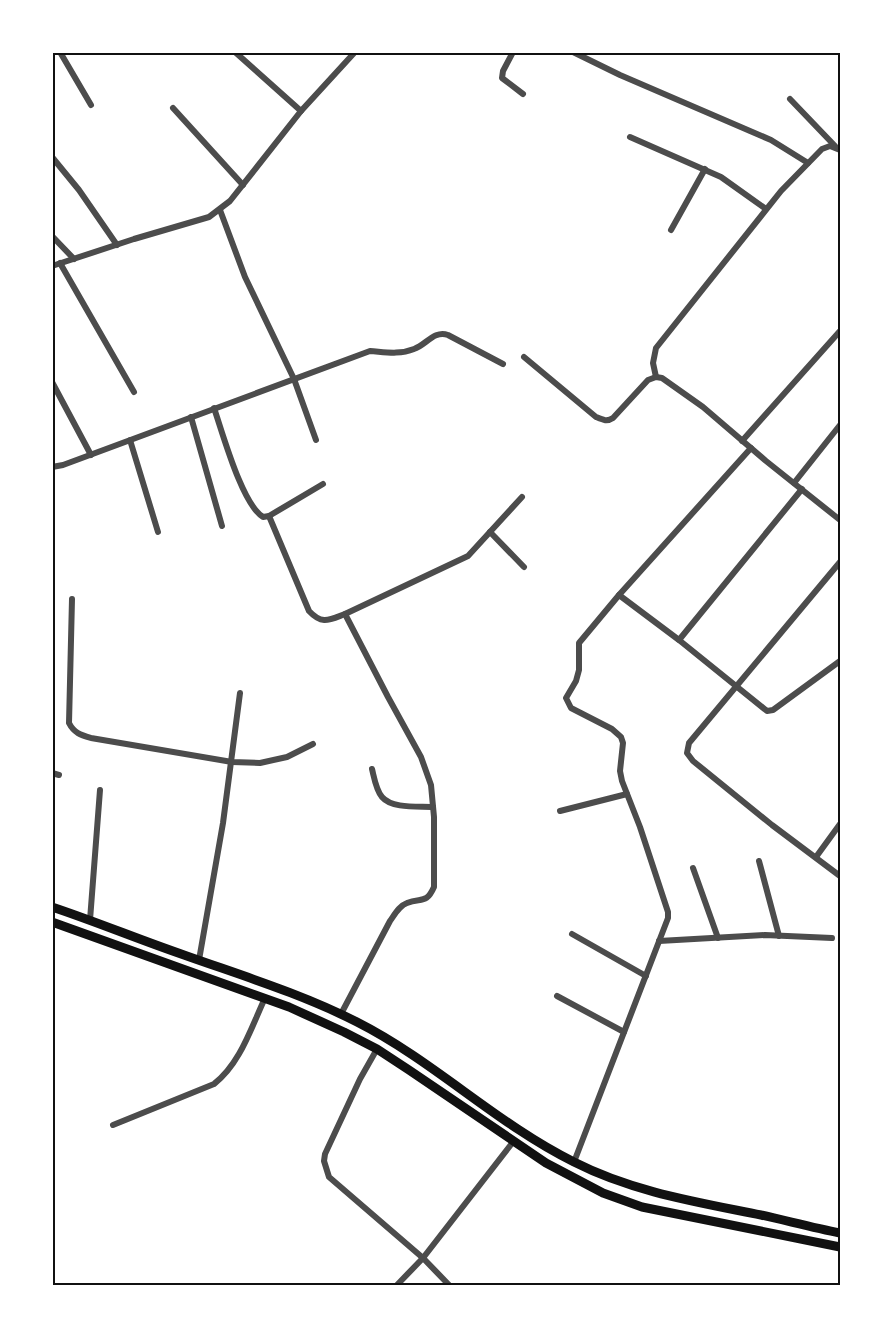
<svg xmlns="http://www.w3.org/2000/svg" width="893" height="1338" font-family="Arial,sans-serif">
	<rect width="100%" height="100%" fill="#fff"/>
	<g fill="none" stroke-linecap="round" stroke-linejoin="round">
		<g stroke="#4c4c4c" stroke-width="6">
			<path d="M60,52L91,105"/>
			<path d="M235,52L301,111"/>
			<path d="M513,52L503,71L502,78L523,94"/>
			<path d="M573,52L620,75L771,140L808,163"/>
			<path d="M790,99L835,146"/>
			<path d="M173,108L243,185"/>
			<path d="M630,137L721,177L766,209"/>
			<path d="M52,157L79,190L117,245"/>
			<path d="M220,210L245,277L294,379L316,440"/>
			<path d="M671,230L705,169"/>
			<path d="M52,236L74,259"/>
			<path d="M60,263L134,392"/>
			<path d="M52,266L134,239L209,217L230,201L301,111L355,52"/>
			<path d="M524,357L596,417C603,420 607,422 613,418L648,380L656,377L662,378L703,407L766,461L840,520"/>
			<path d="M656,377L653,363L656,348L781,191L822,149L830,146L840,150"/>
			<path d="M52,382L91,455"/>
			<path d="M214,408C223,434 242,504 263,517L269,516L323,484"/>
			<path d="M191,417L222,526"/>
			<path d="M130,440L158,532"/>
			<path d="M742,441L840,331"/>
			<path d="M52,467L63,465L370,351C385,352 399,355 414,349C426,345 434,330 448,335L503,364"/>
			<path d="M794,483L840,425"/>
			<path d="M269,516L309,611C322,625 329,620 345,614L468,556L522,497"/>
			<path d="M490,532L524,567"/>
			<path d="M840,562L689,743L687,753L693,761L772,825L840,876"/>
			<path d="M619,595L679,640L767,711L773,710L840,661"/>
			<path d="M72,599L69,723C74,733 81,735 91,738L232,762L260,763L287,757L313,744"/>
			<path d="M679,640L802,489"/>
			<path d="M372,769C374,777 376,790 382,797C392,809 419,806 433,807"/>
			<path d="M52,773L59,775"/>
			<path d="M560,811L627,794"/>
			<path d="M816,857L840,824"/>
			<path d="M759,861L779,936"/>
			<path d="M693,868L718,938"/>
			<path d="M90,920L100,790"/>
			<path d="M572,934L646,976"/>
			<path d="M659,941L765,935L832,938"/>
			<path d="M199,960L223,823L240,693"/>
			<path d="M557,996L624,1032"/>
			<path d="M341,1014L390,921C395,914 399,906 407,903C421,897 426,905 434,887V817L431,785L421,757L388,697L345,614"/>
			<path d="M377,1049L360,1079L325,1154L324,1161L329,1177L423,1258L450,1286"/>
			<path d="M113,1125L214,1084C240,1064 251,1028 265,998"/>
			<path d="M574,1162L668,918V912L640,827L622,781L620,771L623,743L621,737L612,729L571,708L566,698L576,681L579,670V643L619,595L751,448"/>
			<path d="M396,1286L423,1258L513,1142"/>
		</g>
		<g stroke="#111" stroke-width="9">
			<path d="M52,907C97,922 140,940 184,955C243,976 302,994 357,1022C434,1061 497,1124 574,1162C633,1192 697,1202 761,1215C788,1221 814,1228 840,1233"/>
			<path d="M52,922L289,1007L344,1032L377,1049L409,1070L546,1163L603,1193L642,1207L840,1247"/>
		</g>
	</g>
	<rect width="893" height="1338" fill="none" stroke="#ffffff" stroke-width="108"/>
	<rect x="54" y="54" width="785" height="1230" fill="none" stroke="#111" stroke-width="2"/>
</svg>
